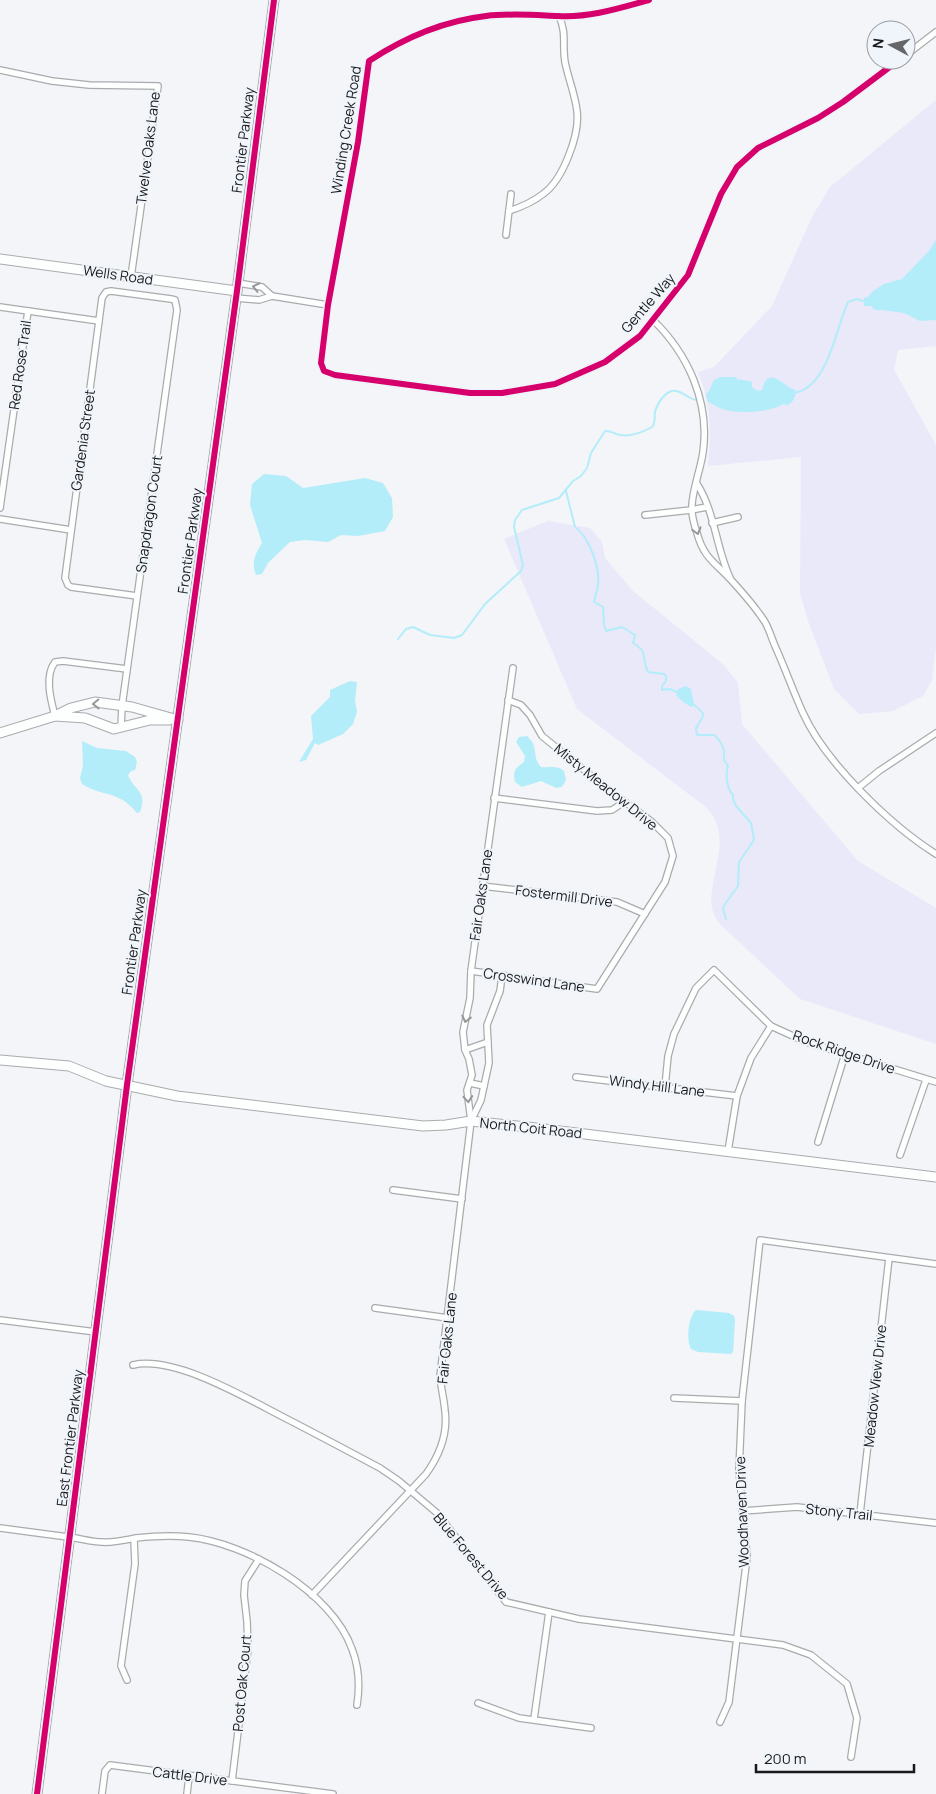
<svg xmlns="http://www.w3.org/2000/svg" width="936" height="1794" font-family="Manrope,sans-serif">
	<rect width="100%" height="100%" fill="#f3f5f8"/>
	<g fill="#e9e9f9">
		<path d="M936,100V346L898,350L894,370L936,445V647L932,680L923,696L893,711L859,714L834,689L809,624L800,593L801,457L708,466C712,431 711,405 698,372L714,367L772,306L813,215L830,187Z"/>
		<path d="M548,521L590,528L602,542L605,558L633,591L724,665L738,683L742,724L858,861L936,908V1044L800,999L721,925C717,920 713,914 712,908C710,900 712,891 713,884C718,854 728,833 707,808L577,709L504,539Z"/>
	</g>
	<g fill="#b3edf9">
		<path d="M936,240V320L920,321L904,313L882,310H875L871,306H864V298L868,297L873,291L884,284L902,279L929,251Z"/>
		<path d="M721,377H736L738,381L739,379C743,381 748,380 752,382V387L758,391L762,390C768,363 785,388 795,390C796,397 794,401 788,405L783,404C771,412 741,414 725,410C719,408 713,404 707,401L706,394L709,391L714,380Z"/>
		<path d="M264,474L286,476L303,488L365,478L383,483L392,498L393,517L385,531L358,536L341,535L328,542L305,540L290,542L268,563L262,574L256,575C251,563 255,554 262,543L250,505L252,484Z"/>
		<path d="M350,681L357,682L355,701L357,712L353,724L343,734L318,745L315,743L306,760L299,762L313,739L311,716L330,697V690Z"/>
		<path d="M686,686L691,689L694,704L692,707C688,706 678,698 676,695L678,689Z"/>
		<path d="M527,736C540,748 531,756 541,767C551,768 556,765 564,771L566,780L562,787L556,788L541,781L522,787L515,782C512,772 516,767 524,762L525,756L516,742L519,737Z"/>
		<path d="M82,741L97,748L126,751L135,757L137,762L135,770L131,771L128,775C134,791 148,790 140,812L137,813C117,789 104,798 82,784L80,778L83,766Z"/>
		<path d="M696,1310L729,1313L734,1316L735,1320L733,1352L731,1354L698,1352L691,1349C686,1340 688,1317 696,1310Z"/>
	</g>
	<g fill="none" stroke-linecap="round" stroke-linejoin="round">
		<g stroke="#b3edf9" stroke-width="2">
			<path d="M794,393C828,388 836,328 848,302L857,299L863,301"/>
			<path d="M566,491L575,527C588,536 600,566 598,583C598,589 595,596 594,602L603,607L604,625L606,631L622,627L635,635L633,643C650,653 640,657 648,672L664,674L666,676V681L662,686V690L670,689L677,692"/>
			<path d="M398,639L406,629L413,627L430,635L454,638L462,635L485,604L521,571L523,565L514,527L515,520L522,510L559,498L573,481L581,476L587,468L591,453L605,431C611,430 614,434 620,435C631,437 643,432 652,427C656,422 654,418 655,412C657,404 666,389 676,391C684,392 689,400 698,400"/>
			<path d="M693,704C708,716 704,714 696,728L697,735H714C723,743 725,750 724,760L728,766C725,774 727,789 733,795V799L736,806L751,823L754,840L739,862L738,886L725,904L723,909L726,919"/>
		</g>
		<defs>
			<g id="street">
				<path d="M649,0C620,8 589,18 558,16C534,15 510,13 486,16C443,21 404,38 369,61L358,142L328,305L321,363L324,371L335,375L470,393H502L555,384L605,362L640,336L688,275L721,194L737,167L758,148L818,118L843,102L899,60"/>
				<path d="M906,55L936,32"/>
				<path d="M0,70L52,81L89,85L158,86L131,277"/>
				<path d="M509,211C521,207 533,202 543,194C563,180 580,134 577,111C575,94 568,78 565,62C562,44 567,34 559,16"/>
				<path d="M506,235L511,194"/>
				<path d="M238,283L262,287L272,296"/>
				<path d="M236,298L259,300L272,296L328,305"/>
				<path d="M0,307L99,321"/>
				<path d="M653,320C688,354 710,402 703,452C701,469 690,496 692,511C692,518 695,527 697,533C704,559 716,563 732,581C743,593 756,608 765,622C769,629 772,639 775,646C785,668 793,691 803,713C825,762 890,825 936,854"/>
				<path d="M697,484C715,512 716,548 730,578"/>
				<path d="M0,508L28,311"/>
				<path d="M645,515L691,510L707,507"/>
				<path d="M0,519L71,530"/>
				<path d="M712,523L738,517"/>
				<path d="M55,716C51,701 44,676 55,662L63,661L127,669"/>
				<path d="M121,728L122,706L177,310L175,300L171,299L111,291L106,292L102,298L65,578L68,585L71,587L137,596"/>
				<path d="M858,788L879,771L936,733"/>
				<path d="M494,798L597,811L612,810L624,802"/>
				<path d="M482,886L617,902L645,914"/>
				<path d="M471,971L597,989L665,882L673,856L668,838L652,822L609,790L542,736L530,715L521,705L508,700"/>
				<path d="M465,1050L488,1042"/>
				<path d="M576,1077L737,1096"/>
				<path d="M470,1083L484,1086"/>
				<path d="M665,1087L668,1056L674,1034L696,988L714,970L771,1026L806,1042L936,1082"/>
				<path d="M471,1121L481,1100L489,1063L487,1025L500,991L502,976"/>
				<path d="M818,1142L845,1054"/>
				<path d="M728,1151L737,1096L751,1058L771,1026"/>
				<path d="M900,1155L926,1080"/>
				<path d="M393,1190L462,1199"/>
				<path d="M375,1308L448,1318"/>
				<path d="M0,1320L96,1332"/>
				<path d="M133,1365C176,1355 251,1401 289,1420C320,1436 350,1452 380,1468L399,1481L437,1513L506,1602L579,1619L783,1645L811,1655L847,1684L857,1718L851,1757"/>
				<path d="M674,1398L742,1401"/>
				<path d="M742,1511L797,1507L936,1523"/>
				<path d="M860,1514L889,1258"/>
				<path d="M0,1528C23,1531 45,1534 68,1537C79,1538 91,1542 102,1542C113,1543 125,1540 136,1538C154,1536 171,1535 189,1537C247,1543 332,1592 352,1649C359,1667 360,1686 357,1705"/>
				<path d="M312,1595L426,1474C439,1456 448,1434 445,1411C444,1399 441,1388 440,1376L471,1121L467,1090L472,1075L469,1059L465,1050L463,1032L470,998L471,971L513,668"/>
				<path d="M127,1680L121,1666L135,1564L134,1539"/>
				<path d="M478,1703L519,1718L591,1728"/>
				<path d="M534,1719L549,1612"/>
				<path d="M720,1722L729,1702L747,1557L739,1470L742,1401L760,1240L936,1264"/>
				<path d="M232,1781L248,1649L247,1621L244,1595L245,1581L259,1559"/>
				<path d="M102,1794L105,1771L110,1765L333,1794"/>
				<path d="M187,1794L189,1776"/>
			</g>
			<g id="secondary">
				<path d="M0,259L237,291"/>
				<path d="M55,716L85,718L114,729L150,720H169"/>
				<path d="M0,733L55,716L71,708L95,702L132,707L178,720"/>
				<path d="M0,1060L69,1066L106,1081L177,1096L423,1126L446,1125L471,1121L536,1128L936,1177"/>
				<path d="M37,1794L127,1085L237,291L274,0"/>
			</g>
		</defs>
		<use href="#street" stroke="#a9abad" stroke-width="8"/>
		<use href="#secondary" stroke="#a9abad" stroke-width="11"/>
		<use href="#street" stroke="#fdfefe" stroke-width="5.5"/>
		<use href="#secondary" stroke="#fdfefe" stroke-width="9"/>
		<defs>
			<g id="cycleway">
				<path d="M649,0C620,8 589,18 558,16C534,15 510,13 486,16C443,21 404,38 369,61L358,142L328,305L321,363L324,371L335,375L470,393H502L555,384L605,362L640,336L688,275L721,194L737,167L758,148L818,118L843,102L899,60"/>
				<path d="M37,1794L127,1085L237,291L274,0"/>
			</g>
		</defs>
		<use href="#cycleway" stroke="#f0f5fb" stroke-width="9"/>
		<use href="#cycleway" stroke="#d6006c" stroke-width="6"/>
	</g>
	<defs><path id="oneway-chevron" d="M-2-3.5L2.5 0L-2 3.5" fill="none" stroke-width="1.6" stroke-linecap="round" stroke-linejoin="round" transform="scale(1.25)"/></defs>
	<g stroke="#969798">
		<use href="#oneway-chevron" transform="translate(256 287) rotate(-167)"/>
		<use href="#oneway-chevron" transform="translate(697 531) rotate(74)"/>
		<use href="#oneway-chevron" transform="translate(96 704) rotate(179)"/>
		<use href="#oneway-chevron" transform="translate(466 1019) rotate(103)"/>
		<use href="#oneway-chevron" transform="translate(468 1099) rotate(85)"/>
	</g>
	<g text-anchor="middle" stroke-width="4" stroke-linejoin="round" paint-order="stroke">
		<g font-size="14" fill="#18191b" stroke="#f0f5fb">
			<text transform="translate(346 130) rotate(-81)" y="5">Winding Creek Road</text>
			<text transform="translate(243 140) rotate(-83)" y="5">Frontier Parkway</text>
			<text transform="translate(148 148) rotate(-83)" y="5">Twelve Oaks Lane</text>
			<text transform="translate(118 275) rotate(8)" y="5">Wells Road</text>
			<text transform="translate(648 303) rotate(-49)" y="5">Gentle Way</text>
			<text transform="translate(20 365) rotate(-82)" y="5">Red Rose Trail</text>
			<text transform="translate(83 440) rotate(-82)" y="5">Gardenia Street</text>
			<text transform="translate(149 514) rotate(-82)" y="5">Snapdragon Court</text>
			<text transform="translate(190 541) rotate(-82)" y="5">Frontier Parkway</text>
			<text transform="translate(606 787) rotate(39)" y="5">Misty Meadow Drive</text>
			<text transform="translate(481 895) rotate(-82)" y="5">Fair Oaks Lane</text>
			<text transform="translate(564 896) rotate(7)" y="5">Fostermill Drive</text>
			<text transform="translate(134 942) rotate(-82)" y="5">Frontier Parkway</text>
			<text transform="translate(534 980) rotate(8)" y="5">Crosswind Lane</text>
			<text transform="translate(844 1052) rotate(19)" y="5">Rock Ridge Drive</text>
			<text transform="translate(657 1086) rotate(7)" y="5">Windy Hill Lane</text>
			<text transform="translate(531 1128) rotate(6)" y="5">North Coit Road</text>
			<text transform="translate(447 1338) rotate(-84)" y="5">Fair Oaks Lane</text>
			<text transform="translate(875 1386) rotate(-84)" y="5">Meadow View Drive</text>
			<text transform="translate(70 1438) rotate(-83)" y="5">East Frontier Parkway</text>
			<text transform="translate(742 1512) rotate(-92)" y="5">Woodhaven Drive</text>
			<text transform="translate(839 1512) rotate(6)" y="5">Stony Trail</text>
			<text transform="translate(471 1556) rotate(50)" y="5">Blue Forest Drive</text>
			<text transform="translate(242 1683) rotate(-85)" y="5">Post Oak Court</text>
			<text transform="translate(190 1776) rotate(7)" y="5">Cattle Drive</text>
		</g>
	</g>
	<g transform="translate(891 45) rotate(277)"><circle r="24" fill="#f0f5fb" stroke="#9a9da1"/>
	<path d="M0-4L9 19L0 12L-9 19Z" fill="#656668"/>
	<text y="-8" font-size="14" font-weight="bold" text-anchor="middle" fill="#18191b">N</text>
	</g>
	<path d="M756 1764v8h158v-8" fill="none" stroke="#18191b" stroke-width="2.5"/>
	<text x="764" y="1764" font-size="15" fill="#18191b" stroke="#f0f5fb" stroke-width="4" paint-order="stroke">200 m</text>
</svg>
